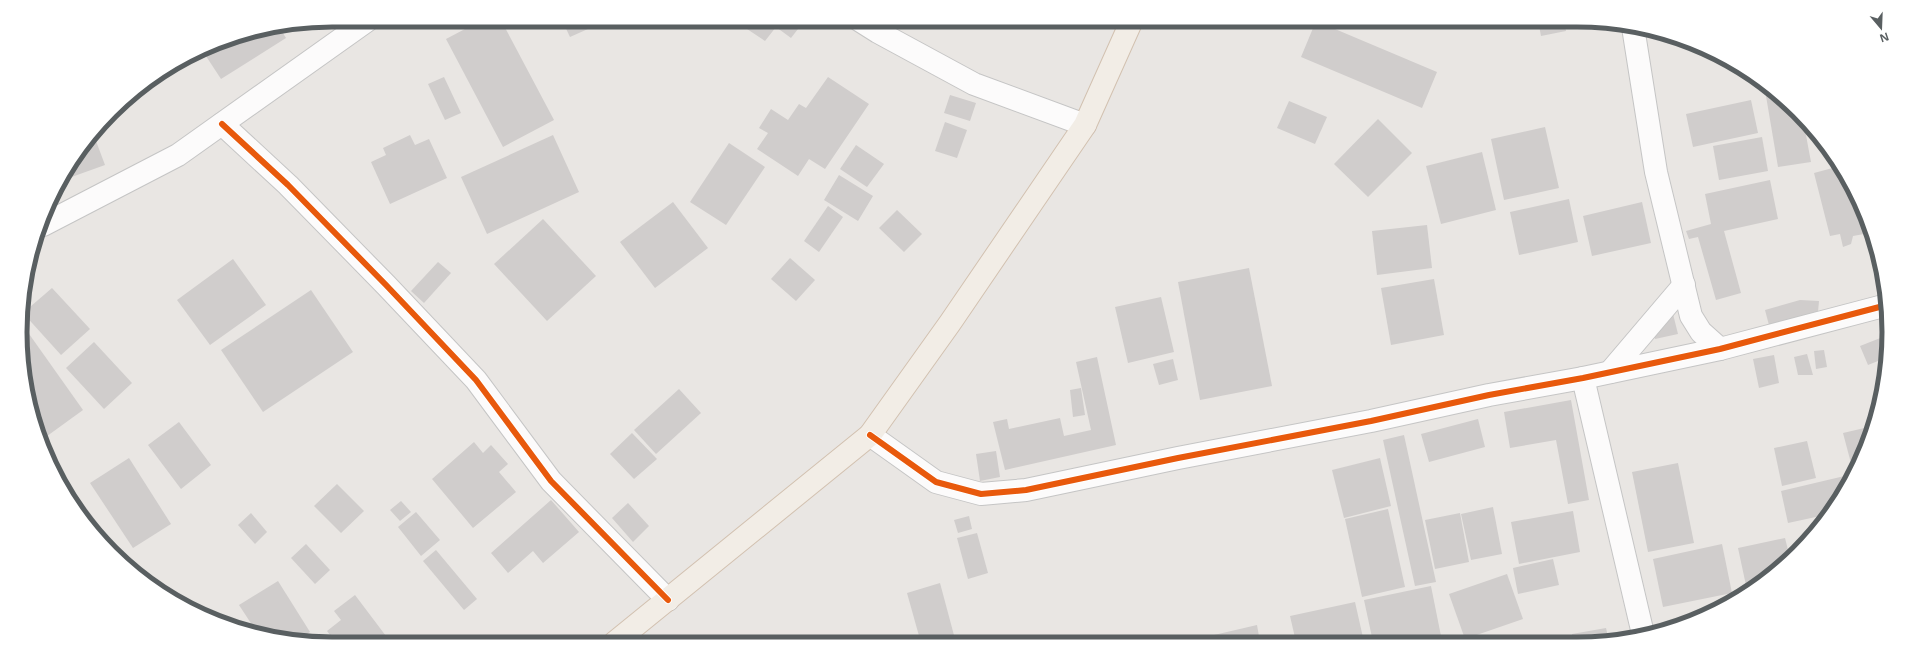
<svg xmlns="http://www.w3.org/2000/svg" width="1909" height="664" font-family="'Noto Sans',sans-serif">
	<rect width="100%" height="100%" fill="#e9e6e3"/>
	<g fill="#d0cdcc">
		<path d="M482,20H501L554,120L503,147L446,39Z"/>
		<path d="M562,20H608L570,37Z"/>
		<path d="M749,20H805L791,38L776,27L765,41L744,27Z"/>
		<path d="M1538,20H1564L1566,31L1541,36Z"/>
		<path d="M1316,21L1437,72L1422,108L1301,57Z"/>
		<path d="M278,25L286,38L221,79L202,50L213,44Z"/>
		<path d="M444,77L461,113L445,120L428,84Z"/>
		<path d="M828,77L869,104L825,169L809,159L798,176L757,149L768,133L759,128L771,109L788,120L799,104L806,108Z"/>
		<path d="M1765,83L1767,84L1772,89L1766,91Z"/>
		<path d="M1777,94L1803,119L1811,162L1778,167L1766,96Z"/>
		<path d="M950,95L976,103L970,121L944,113Z"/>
		<path d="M1751,100L1758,133L1693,147L1686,114Z"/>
		<path d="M1289,101L1327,117L1315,144L1277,128Z"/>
		<path d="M1378,119L1412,153L1368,197L1334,164Z"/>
		<path d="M945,122L967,130L957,158L935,151Z"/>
		<path d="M1545,127L1559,188L1504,200L1491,139Z"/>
		<path d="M93,133L105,165L66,179L65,174L85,142Z"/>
		<path d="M410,135L415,145L429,139L447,178L390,204L371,162L386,155L383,148Z"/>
		<path d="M553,135L579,192L487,234L461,177Z"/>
		<path d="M1762,137L1768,171L1719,180L1713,146Z"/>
		<path d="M729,143L765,167L726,225L690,202Z"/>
		<path d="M856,145L884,164L867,187L840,169Z"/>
		<path d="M1482,152L1496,210L1441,224L1426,166Z"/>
		<path d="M1840,166L1853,188L1864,234L1853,236L1851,244L1843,247L1840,234L1830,236L1814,173Z"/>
		<path d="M839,175L873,196L858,221L824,200Z"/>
		<path d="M1770,180L1778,219L1724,231L1741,293L1716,300L1698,237L1689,239L1686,231L1711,224L1705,194Z"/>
		<path d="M1569,199L1578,242L1519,255L1510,212Z"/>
		<path d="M673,202L708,248L655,288L620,242Z"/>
		<path d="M1642,202L1651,243L1592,256L1583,216Z"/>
		<path d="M828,206L843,217L819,252L804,241Z"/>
		<path d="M897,210L922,234L904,252L879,228Z"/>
		<path d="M543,219L596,276L547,321L494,264Z"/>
		<path d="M1427,225L1432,268L1377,275L1372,231Z"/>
		<path d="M790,258L815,280L796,301L771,279Z"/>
		<path d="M233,259L266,305L210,345L177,300Z"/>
		<path d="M438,262L451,273L424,303L411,291Z"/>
		<path d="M1249,268L1272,386L1200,400L1178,282Z"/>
		<path d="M1434,279L1444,335L1391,345L1381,288Z"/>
		<path d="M52,288L90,329L61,355L23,313Z"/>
		<path d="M311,290L353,352L263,412L221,350Z"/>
		<path d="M1161,297L1174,352L1128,363L1115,307Z"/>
		<path d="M1800,300L1819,301L1818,312L1770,329L1765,310Z"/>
		<path d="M1672,310L1678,334L1655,339L1649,316Z"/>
		<path d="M22,324L83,410L43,439L31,413L21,353Z"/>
		<path d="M1888,335V357L1868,365L1860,346Z"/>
		<path d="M94,342L132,383L104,409L66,368Z"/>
		<path d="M1824,350L1827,367L1816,369L1814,351Z"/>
		<path d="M1807,354L1813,375H1798L1794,357Z"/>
		<path d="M1774,355L1779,383L1759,388L1753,359Z"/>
		<path d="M1097,357L1116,445L1005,470L993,422L1007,419L1009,429L1060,418L1064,436L1091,430L1076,362Z"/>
		<path d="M1173,359L1178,380L1159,385L1153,364Z"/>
		<path d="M1081,388L1085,415L1073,417L1070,390Z"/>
		<path d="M679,389L701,413L656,454L634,430Z"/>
		<path d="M1571,400L1589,500L1568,504L1556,440L1510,448L1504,412Z"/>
		<path d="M1478,419L1485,447L1429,462L1421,434Z"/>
		<path d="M179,422L211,465L181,489L148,445Z"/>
		<path d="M1873,426L1856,466L1852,467L1843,433Z"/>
		<path d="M632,433L657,459L634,479L610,454Z"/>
		<path d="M1404,435L1436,582L1415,586L1383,440Z"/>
		<path d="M1807,441L1816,478L1782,486L1774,448Z"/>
		<path d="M474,442L483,453L491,445L508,464L499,472L516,492L473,528L432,479Z"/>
		<path d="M996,451L1000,477L980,481L976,454Z"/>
		<path d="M129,458L171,524L133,548L90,483Z"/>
		<path d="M1380,458L1391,506L1344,518L1332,470Z"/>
		<path d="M1678,463L1694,543L1648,552L1632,472Z"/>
		<path d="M54,465L120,553L116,556L73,506Z"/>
		<path d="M1853,474L1847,488L1825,515L1788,523L1781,491Z"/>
		<path d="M337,484L364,511L341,533L314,506Z"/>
		<path d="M551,500L579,532L543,563L533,551L508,573L491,553Z"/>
		<path d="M401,501L411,512L400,521L390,510Z"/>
		<path d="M628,503L649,526L633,542L612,518Z"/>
		<path d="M1493,507L1502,554L1471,560L1461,514Z"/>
		<path d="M1388,509L1405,587L1362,597L1345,519Z"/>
		<path d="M1573,511L1580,552L1519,564L1511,522Z"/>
		<path d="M416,512L440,540L421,556L398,527Z"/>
		<path d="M251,513L267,532L255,544L238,525Z"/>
		<path d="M1460,513L1469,562L1435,569L1425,520Z"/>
		<path d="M969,516L972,529L958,533L954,520Z"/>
		<path d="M977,533L988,573L968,579L957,538Z"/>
		<path d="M1785,538L1790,558L1783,566L1747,590L1738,548Z"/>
		<path d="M306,544L330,570L315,584L291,558Z"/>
		<path d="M1722,544L1732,593L1663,607L1653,559Z"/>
		<path d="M436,550L477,599L464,610L423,561Z"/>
		<path d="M1553,559L1559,585L1518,594L1513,568Z"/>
		<path d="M1507,574L1523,619L1465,639L1449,594Z"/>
		<path d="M278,581L310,632L298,639L258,634L239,605Z"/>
		<path d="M940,583L955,639L940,643H921L907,593Z"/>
		<path d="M1431,586L1441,636L1414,642H1373L1364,600Z"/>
		<path d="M355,595L392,644H337L327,631L341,620L334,611Z"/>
		<path d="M1355,602L1364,642H1296L1290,616Z"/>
		<path d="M1257,625L1260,642H1215L1214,635Z"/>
		<path d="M1606,628L1609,641H1573L1572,634Z"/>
		<path d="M731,636L735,643H718Z"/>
	</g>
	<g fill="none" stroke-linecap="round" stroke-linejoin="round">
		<defs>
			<g id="minor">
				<path d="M859,20L878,32L974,84L1085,125"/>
				<path d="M1633,27L1656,172L1691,316L1701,332L1720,349"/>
				<path d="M222,124L288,185L386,285L476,380L551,481L668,600"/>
				<path d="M43,225L178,155L368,20"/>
				<path d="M1610,372L1684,285"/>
				<path d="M1583,378L1643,634"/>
				<path d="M870,435L936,482L981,494L1026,490L1178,458L1371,421L1489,395L1583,378L1720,349L1887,305"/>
			</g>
			<path id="major" d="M614,643L870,435L950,323L1085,125L1132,20"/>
		</defs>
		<use href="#minor" stroke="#c5c5c5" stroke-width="24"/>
		<use href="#major" stroke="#d2c1b0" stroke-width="24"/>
		<use href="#minor" stroke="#fcfbfb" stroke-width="22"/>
		<use href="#major" stroke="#f2ede6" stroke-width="22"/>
		<defs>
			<g id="cycleway">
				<path d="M222,124L288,185L386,285L476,380L551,481L668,600"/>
				<path d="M870,435L936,482L981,494L1026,490L1178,458L1371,421L1489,395L1583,378L1720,349L1887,305"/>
			</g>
		</defs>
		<use href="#cycleway" stroke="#fff" stroke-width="8"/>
		<use href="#cycleway" stroke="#e8590c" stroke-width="6"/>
	</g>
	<path d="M0 0H1909V664H0ZM332 27H1577A305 305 0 0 1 1882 332V332A305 305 0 0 1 1577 637H332A305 305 0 0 1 27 332V332A305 305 0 0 1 332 27Z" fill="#fff" fill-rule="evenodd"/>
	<path fill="none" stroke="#595f61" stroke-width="5" d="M332 27H1577A305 305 0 0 1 1882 332V332A305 305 0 0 1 1577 637H332A305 305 0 0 1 27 332V332A305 305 0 0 1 332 27Z"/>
	<g transform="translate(1881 28) rotate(161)" stroke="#ffffff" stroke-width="3" paint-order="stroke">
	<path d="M0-3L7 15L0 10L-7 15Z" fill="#595f61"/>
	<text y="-6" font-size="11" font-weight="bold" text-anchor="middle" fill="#595f61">N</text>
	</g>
</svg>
